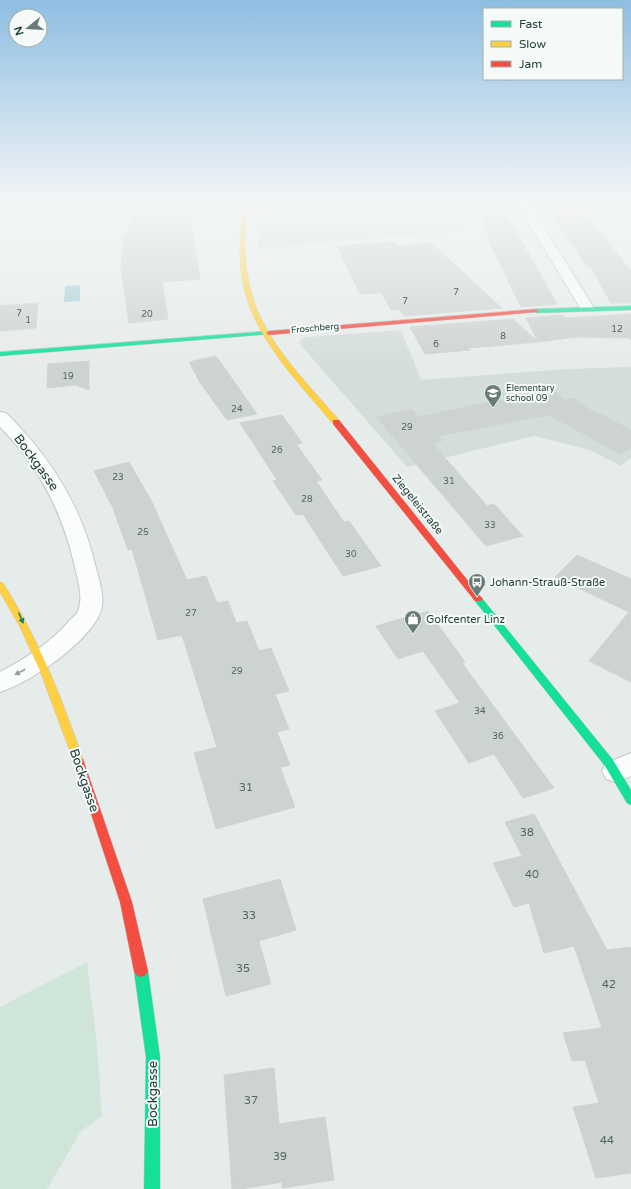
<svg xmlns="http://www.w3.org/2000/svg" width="631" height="1189" font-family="'Varela Round',sans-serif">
	<rect width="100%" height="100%" fill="#e6ecea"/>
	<path fill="#d4ddda" d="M401,330L421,380L566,369L631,367V458L621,466L587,449L534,436L407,467L299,343L302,338L308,337Z"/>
	<g fill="#cfe5d8">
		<path d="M258,202H451L463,231L258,248Z"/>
		<path d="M87,962L97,1046L102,1116L81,1131L47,1189H0V1007Z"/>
	</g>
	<path fill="#a7ccd9" d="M80,285V301L64,302L65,286Z"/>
	<g fill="#cdd3d1" stroke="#cfd4d3">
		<path d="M477,207H502L557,304L521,307L487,237H491Z"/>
		<path d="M578,209L586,220H590L631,271V303H611L591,267H587L549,210Z"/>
		<path d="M190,215L200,279L162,282L168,319L129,323L121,268L123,242L132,216Z"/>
		<path d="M393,242L399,246L430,242L502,308L404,316L400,309L391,310L382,293L360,294L337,246Z"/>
		<path d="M38,303L36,328L0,331V306Z"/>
		<path d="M631,314V340L630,338L576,337L538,342L526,318L563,315L565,318Z"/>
		<path d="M513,319L538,342L468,348L470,350L425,354L410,327Z"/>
		<path d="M216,356L257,414L227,420L201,384L189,362Z"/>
		<path d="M89,361V390L75,385L47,388L48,364Z"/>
		<path d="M556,392L564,400L574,398L592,412L595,411L631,430V448L620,454L549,415L438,436L442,441L433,444L487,506L494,504L523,536L486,546L376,417L412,409L419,417L490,402Z"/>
		<path d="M282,415L302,443L296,444L322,480L316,481L344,522L349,521L381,566L343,576L303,514L296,515L273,481L277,480L240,423Z"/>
		<path d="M129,462L151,500L187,580L206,576L217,603L228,601L236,623L247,621L259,651L271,648L289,691L275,694L289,729L277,732L290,765L280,767L295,807L216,829L194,753L217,747L182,635L158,640L132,549L128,550L113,508L94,471Z"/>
		<path d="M577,555L631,579V682L589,661L629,612L555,577Z"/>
		<path d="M428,611L465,662L462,663L554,788L523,798L494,754L469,763L435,711L460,703L423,651L398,659L376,626Z"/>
		<path d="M534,814L607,950L631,947V1173L596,1178L573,1107L599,1103L585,1060L572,1061L563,1033L602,1028L574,946L544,953L529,903L514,907L493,863L522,856L505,822Z"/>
		<path d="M280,879L296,930L259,941L271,984L226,996L203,899Z"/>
		<path d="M274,1068L279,1124L325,1117L334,1180L282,1188V1182L242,1189H232L224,1075Z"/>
	</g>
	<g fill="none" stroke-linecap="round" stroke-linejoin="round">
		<defs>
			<g id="street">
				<path d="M516,202H528L594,308L592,311H582Z"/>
				<path d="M0,412L6,413C51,457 82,507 96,568C99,580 104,594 102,607C95,639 30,683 0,692V672C26,658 51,643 70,620C73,617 76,615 78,611C83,599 79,584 76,572C64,516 41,468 0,427Z"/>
				<path d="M631,753V776L615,782L606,779L602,771L606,763Z"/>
			</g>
			<g id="fast">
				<path d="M631,306V310L536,313L533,311L536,309Z"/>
				<path d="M269,331L272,333L271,334L0,356V352Z"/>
				<path d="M478,596L481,597L613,760L631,790V805L627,803L605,766L475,601L473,599Z"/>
				<path d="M141,965L146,967L148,971L160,1057V1189H144L146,1057L134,971L136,967Z"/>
			</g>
			<g id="slow">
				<path d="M243,202H247C246,227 243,253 248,278C257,335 303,378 339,420V424H333C298,381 251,336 242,278C238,253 241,227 243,202Z"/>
				<path d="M0,582L3,583C39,639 62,699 84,762L83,765L79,766L75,765L74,762L40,671L20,627L0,592Z"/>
			</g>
			<g id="jam">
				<path d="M536,309L539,311L538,312L269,335L266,333L269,331Z"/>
				<path d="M333,420H339L481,597L483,599L481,601H475L333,424Z"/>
				<path d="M79,758L83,759L84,762L132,902L148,971L146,975L141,977L136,975L134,971L120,902L74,762L75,759Z"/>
			</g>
		</defs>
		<use href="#street" stroke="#c3c9c7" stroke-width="2"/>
		<use href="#fast" stroke="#c1c9c7" stroke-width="1"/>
		<use href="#slow" stroke="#c1c9c7" stroke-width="1"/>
		<use href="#jam" stroke="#c1c9c7" stroke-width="1"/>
		<use href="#street" fill="#fbfcfc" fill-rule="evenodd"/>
		<use href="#fast" fill="#16e098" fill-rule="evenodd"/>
		<use href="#slow" fill="#ffcf43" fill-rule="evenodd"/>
		<use href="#jam" fill="#f24e42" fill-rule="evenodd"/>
	</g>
	<defs><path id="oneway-solid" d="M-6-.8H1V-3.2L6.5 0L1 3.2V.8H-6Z"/></defs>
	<use fill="#1e8060" href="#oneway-solid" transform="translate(21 618) rotate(66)"/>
	<use fill="#8f9e9c" href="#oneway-solid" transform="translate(20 672) rotate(152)"/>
	<linearGradient id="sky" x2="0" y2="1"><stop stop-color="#8ebee2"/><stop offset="0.55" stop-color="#f4f6f6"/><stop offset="1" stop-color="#f4f6f6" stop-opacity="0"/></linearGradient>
	<rect width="631" height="369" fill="url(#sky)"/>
	<defs>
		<symbol id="school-pin" viewBox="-11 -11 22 30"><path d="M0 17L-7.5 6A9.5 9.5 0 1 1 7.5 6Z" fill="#677c78" stroke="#f5faf8"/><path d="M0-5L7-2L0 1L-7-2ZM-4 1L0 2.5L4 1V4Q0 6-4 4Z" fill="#fff"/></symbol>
		<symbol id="bus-pin" viewBox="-11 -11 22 30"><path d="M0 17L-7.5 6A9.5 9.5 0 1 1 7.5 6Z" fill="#677c78" stroke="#f5faf8"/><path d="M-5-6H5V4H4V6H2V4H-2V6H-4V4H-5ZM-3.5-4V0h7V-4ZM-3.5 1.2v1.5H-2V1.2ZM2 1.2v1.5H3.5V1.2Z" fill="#fff"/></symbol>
		<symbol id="shop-pin" viewBox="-11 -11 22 30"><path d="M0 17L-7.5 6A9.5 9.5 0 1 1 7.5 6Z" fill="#677c78" stroke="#f5faf8"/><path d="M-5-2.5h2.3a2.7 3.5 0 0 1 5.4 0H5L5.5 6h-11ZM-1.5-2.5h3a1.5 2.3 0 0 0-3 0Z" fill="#fff"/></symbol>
	</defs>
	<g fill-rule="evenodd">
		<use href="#school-pin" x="483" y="383" width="20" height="27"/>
		<use href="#bus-pin" x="467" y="572" width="20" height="27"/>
		<use href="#shop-pin" x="403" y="609" width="20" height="27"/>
	</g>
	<g text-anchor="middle" stroke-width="4" stroke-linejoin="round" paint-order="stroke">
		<g font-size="9" fill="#4e6661">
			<text x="456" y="295">7</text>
			<text x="405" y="304">7</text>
			<text x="19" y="316">7</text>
			<text x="147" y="317">20</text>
			<text x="28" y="323">1</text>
			<text x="617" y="332">12</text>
			<text x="503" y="339">8</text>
			<text x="436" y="347">6</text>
			<text x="68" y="379">19</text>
			<text x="237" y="412">24</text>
			<text x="407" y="430">29</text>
			<text x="277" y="453">26</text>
			<text x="118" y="480">23</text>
			<text x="449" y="484">31</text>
			<text x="307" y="502">28</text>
			<text x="490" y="528">33</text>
			<text x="143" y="535">25</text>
			<text x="351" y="557">30</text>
			<text x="191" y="616">27</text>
			<text x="237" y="674">29</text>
			<text x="480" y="714">34</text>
			<text x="498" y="739">36</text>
		</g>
		<g font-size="9" fill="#23403b" stroke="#f5faf8">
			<text transform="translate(315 328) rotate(-5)" y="3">Froschberg</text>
		</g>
		<g font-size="9" fill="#23403b" stroke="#f5faf8" text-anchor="start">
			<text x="506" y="391">Elementary<tspan x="506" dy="10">school 09</tspan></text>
		</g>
		<g font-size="11" fill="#23403b" stroke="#f5faf8">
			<text transform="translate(418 504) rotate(51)" y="4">Ziegeleistraße</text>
		</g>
		<g font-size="11" fill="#23403b" stroke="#f5faf8" text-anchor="start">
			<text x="490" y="586">Johann-Strauß-Straße</text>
			<text x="426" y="623">Golfcenter Linz</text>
		</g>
		<g font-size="11" fill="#4e6661">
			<text x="246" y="791">31</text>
			<text x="527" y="836">38</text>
			<text x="532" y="878">40</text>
			<text x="249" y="919">33</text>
			<text x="243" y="972">35</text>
			<text x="609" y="988">42</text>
			<text x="251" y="1104">37</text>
			<text x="607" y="1144">44</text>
			<text x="280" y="1160">39</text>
		</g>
		<g font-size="13" fill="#23403b" stroke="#f5faf8">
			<text transform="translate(37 462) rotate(54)" y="5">Bockgasse</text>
			<text transform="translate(85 780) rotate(71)" y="5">Bockgasse</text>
			<text transform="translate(152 1094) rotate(-90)" y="5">Bockgasse</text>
		</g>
	</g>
	<rect x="483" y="8" width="140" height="72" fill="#f5faf8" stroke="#a1b0ac"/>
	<rect x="491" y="21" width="20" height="6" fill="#16e098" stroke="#a1b0ac"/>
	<text x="519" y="28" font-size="12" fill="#23403b">Fast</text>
	<rect x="491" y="41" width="20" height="6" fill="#ffcf43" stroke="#a1b0ac"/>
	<text x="519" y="48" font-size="12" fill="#23403b">Slow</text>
	<rect x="491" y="61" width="20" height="6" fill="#f24e42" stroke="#a1b0ac"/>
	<text x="519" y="68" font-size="12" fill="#23403b">Jam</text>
	<g transform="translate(28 28) rotate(252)"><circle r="19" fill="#f5faf8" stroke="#a1b0ac"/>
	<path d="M0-3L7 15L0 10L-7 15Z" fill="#677c78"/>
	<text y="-6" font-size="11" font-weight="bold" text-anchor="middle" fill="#23403b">N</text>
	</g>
</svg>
